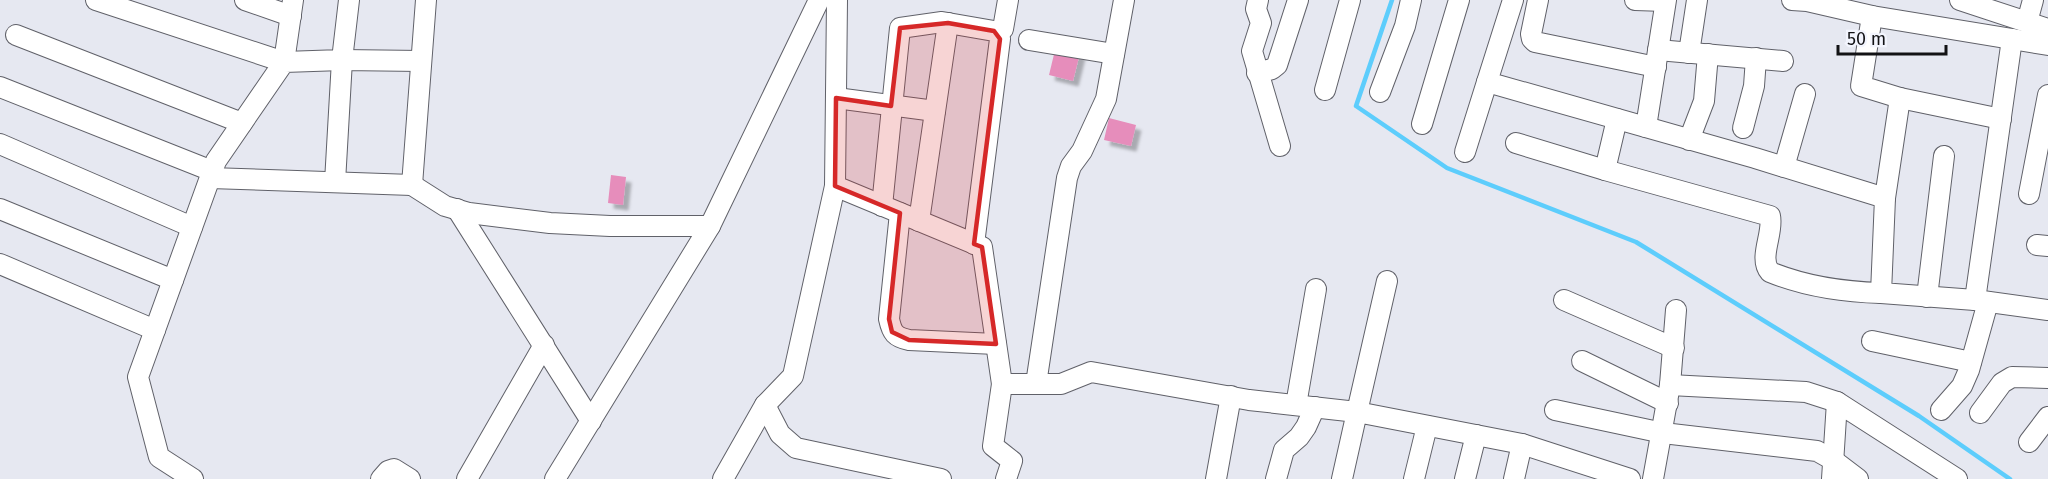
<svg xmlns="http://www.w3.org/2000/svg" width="2048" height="479" font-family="'Fira Sans',sans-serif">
	<defs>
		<filter id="shadow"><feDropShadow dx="5.5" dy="5.5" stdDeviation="1.5" flood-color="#0004"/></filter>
	</defs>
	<rect width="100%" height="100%" fill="#e6e8f1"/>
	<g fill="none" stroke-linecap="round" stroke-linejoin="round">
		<path stroke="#5dcdfc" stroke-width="4.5" d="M1392,0L1356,106L1447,168L1636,242L1919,416L2010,479"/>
	</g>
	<g fill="#e68dbb" filter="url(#shadow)">
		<path d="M1056,46L1080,53L1073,81L1049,75Z"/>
		<path d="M1109,118L1136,125L1131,146L1104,140Z"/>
		<path d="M611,175L626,177L623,205L608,203Z"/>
	</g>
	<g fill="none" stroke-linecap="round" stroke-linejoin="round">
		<defs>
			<g id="minor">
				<path d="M96,0L284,62L293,0"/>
				<path d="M245,0L291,16"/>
				<path d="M837,0L835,186L982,247L1002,384H1061L1091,372L1249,400L1357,412L1387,281"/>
				<path d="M1258,0L1256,9L1261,23L1252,51L1280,146"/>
				<path d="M1513,0L1487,82L1755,158L1885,198L1881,293L1975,300L2048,310"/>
				<path d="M1538,0L1531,34L1532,39L1535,42L1656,67"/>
				<path d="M1635,0L1665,1"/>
				<path d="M1792,0L1807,1L1872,16L2048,45"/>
				<path d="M1960,0L2048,29"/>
				<path d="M1872,16L1861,86L1900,98L2001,119"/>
				<path d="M2027,22L2033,0"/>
				<path d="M998,34L1003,29L1008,0"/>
				<path d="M16,35L242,123"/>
				<path d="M1029,40L1114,54"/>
				<path d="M1658,50L1783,61"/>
				<path d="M1689,53L1697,0"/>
				<path d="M1257,73L1272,69L1277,65L1298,0"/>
				<path d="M0,87L212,171"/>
				<path d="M1325,90L1350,0"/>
				<path d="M1380,92L1405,26L1411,0"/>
				<path d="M836,98L935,111"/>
				<path d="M1617,119L1605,170L1770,216C1774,233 1758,258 1770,272C1804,286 1845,292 1881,293"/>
				<path d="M1422,124L1459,0"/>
				<path d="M1646,127L1666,0"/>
				<path d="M1743,128L1754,86L1756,58"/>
				<path d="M1689,140L1704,101L1708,54"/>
				<path d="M1516,143L1605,170"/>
				<path d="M0,144L192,227"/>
				<path d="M1465,152L1487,82"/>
				<path d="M1784,167L1805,94"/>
				<path d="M210,178L412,185L426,0"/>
				<path d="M335,182L342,60L421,61"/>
				<path d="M412,185L445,206L469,213L550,223L610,226H710"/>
				<path d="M2029,194L2048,95"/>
				<path d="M1885,198L1900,98"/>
				<path d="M882,206L900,28L942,22L994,31L998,34L1000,39L974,244"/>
				<path d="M0,209L173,280"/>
				<path d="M457,209L591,421"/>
				<path d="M900,213L889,319C892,333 895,337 909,340L996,344"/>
				<path d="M919,221L948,23"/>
				<path d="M2037,245L2048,246"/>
				<path d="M0,264L155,330"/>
				<path d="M1927,297L1944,156"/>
				<path d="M1564,300L1674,348"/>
				<path d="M1975,300L2012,39"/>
				<path d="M1872,341L1971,362"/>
				<path d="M1582,361L1668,403"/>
				<path d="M1002,384L993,446L1012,461L1006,479"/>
				<path d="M1036,384L1067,178L1071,166L1082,151L1106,99L1124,0"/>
				<path d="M1670,385L1806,392L1837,402"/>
				<path d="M765,405L780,434L796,448L941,479"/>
				<path d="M1296,405L1316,289"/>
				<path d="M1555,410L1663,433L1817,451L1833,460L1858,479"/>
				<path d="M1941,410L1962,386L1969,370L1988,302"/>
				<path d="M1980,413L2002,383L2012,377L2048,378"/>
				<path d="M2029,442L2048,417"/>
				<path d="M193,479L159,457L138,377L216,161L284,62L342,60L349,0"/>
				<path d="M381,479L388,471L394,469L410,479"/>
				<path d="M467,479L544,345"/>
				<path d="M555,479L710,226L819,0"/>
				<path d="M723,479L765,405L793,376L835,186"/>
				<path d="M1216,479L1231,396"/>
				<path d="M1276,479L1284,450L1299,437L1306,427L1315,407"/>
				<path d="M1342,479L1357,412L1522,444L1630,479"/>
				<path d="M1414,479L1427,426"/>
				<path d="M1465,479L1476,435"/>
				<path d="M1514,479L1522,444"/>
				<path d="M1653,479L1670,385L1676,310"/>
				<path d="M1832,479L1837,402L1957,479"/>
			</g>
		</defs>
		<use href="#minor" stroke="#606169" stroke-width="22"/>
		<use href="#minor" stroke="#fff" stroke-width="20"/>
	</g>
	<path fill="#d62828" fill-opacity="0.2" stroke="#d62828" stroke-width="4.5" stroke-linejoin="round" d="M948,23L994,31L1000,39L974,244L982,247L996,344L909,340L892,332L889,319L900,213L835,186L836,98L891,106L900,28Z"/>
	<path d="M1838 45v9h108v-9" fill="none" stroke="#121215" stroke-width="3"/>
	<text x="1847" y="45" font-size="18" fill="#121215" stroke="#f3f5fe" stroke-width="4.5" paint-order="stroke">50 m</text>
</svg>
